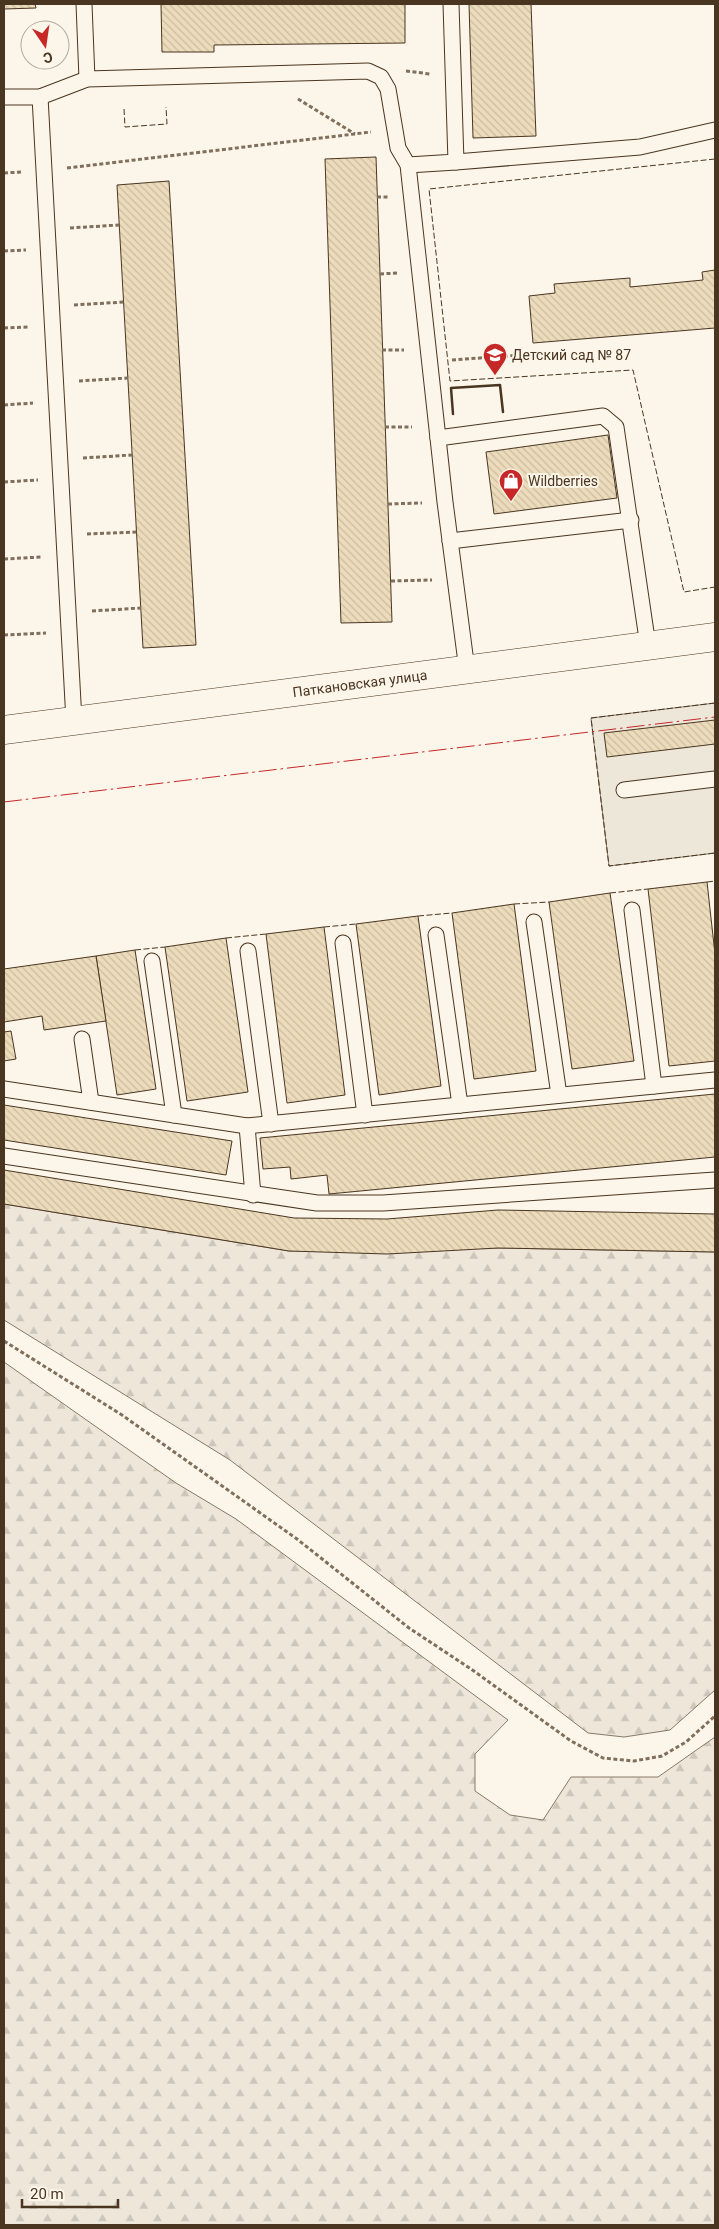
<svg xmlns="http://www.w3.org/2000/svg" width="719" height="2229" font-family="Roboto,sans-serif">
	<defs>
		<pattern id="forest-firs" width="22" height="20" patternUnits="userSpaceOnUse" patternTransform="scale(1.25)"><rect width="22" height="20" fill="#ede6d9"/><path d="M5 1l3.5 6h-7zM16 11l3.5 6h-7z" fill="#cdc6ba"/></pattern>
		<pattern id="building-back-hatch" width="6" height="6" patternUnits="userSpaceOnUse" patternTransform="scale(1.25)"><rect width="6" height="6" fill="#ecdcbc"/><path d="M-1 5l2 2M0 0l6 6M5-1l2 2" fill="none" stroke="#ccbda1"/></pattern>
	</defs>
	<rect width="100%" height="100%" fill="#fbf6e9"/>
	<g fill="url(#forest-firs)" stroke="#887966">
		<path d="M4,1204L289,1251L498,1248L715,1252V1690L670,1730L624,1737L588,1733L230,1460L4,1320Z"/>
		<path d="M4,1362L176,1483L236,1519L508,1720L475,1754V1791L510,1815L543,1820L571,1777H658L715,1737V2225H4Z"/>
	</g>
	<path fill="#ede7d9" stroke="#887966" d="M715,703V853L609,866L591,718Z"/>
	<g fill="url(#building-back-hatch)" stroke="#4a3520">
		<path d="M4,4H35L36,8L4,9Z"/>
		<path d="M161,4H405V43L214,45V52H162Z"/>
		<path d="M469,4H531L536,136L473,138Z"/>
		<path d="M376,157L392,622L341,623L325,159Z"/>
		<path d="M169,181L196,645L143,648L117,185Z"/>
		<path d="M715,270V328L533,343L529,296L555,293L554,284L630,278V287L703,280L702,272Z"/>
		<path d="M608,435L617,498L494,514L486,452Z"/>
		<path d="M715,720V744L607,757L604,733Z"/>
		<path d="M707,882L715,954V1061L669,1066L648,889Z"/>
		<path d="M610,893L634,1061L572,1069L549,902Z"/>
		<path d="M514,904L536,1071L474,1079L452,913Z"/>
		<path d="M418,916L441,1086L379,1095L356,924Z"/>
		<path d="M324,927L345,1095L287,1103L266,934Z"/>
		<path d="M226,938L248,1092L187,1101L165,947Z"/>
		<path d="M135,950L156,1089L117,1095L96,956Z"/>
		<path d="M96,956L106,1021L44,1030L42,1016L4,1022V969Z"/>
		<path d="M11,1031L16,1059L4,1061V1032Z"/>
		<path d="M715,1094V1157L329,1194L327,1175L291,1179L290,1167L263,1169L260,1138Z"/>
		<path d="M4,1105L232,1141L226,1175L4,1140Z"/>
		<path d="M4,1170L294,1218L387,1219L498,1210L715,1214V1252L498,1248L387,1254L289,1251L4,1204Z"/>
	</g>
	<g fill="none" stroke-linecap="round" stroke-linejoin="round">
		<defs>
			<g id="lane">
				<path d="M84,4L87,79"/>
				<path d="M4,97H40L87,79L368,71L381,77L388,89L398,148L408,165L445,502L467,670"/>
				<path d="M40,97L74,721"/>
				<path d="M456,162L640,147L715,130"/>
				<path d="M408,165L456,162L451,4"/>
				<path d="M438,438L603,416L616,427L648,646"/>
				<path d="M450,541L631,520"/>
				<path d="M624,790L715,779"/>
				<path d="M632,910L654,1086"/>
				<path d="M534,922L559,1095"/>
				<path d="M436,935L460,1105"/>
				<path d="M343,943L365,1115"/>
				<path d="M248,951L271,1124"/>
				<path d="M152,961L174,1115"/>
				<path d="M82,1039L91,1102"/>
				<path d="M4,1089L247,1126L715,1080"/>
				<path d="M247,1126L253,1195"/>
				<path d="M4,1156L317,1203H383L715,1180"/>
			</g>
			<g id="street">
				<path id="s1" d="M4,730L715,637"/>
			</g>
		</defs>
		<use href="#lane" stroke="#4a3520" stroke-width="17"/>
		<use href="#street" stroke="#4a3520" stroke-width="29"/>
		<g stroke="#7f6f5c" stroke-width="3" stroke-dasharray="4 2.5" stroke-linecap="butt">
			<path d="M406,71L430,74"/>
			<path d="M298,99L355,134"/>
			<path d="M67,168L371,132"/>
			<path d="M4,173L21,172"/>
			<path d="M377,197H389"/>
			<path d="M70,228L119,225"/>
			<path d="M4,251L26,250"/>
			<path d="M380,274L397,273"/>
			<path d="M74,305L124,302"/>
			<path d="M4,328L28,327"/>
			<path d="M382,350H404"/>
			<path d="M452,360L522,355"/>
			<path d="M79,381L128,378"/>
			<path d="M4,405L33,403"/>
			<path d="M385,427H412"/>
			<path d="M83,458L132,455"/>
			<path d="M4,482L38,480"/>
			<path d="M388,504L422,503"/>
			<path d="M87,534L137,532"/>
			<path d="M4,559L41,557"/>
			<path d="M391,581L432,580"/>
			<path d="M92,611L141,608"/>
			<path d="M4,635L46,633"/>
			<path d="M4,1341L122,1415L297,1539L409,1628L471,1669L571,1741L603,1758L634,1761L662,1756L686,1742L715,1716"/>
		</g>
		<use href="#lane" stroke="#fbf6e9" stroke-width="15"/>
		<use href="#street" stroke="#fbf6e9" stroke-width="28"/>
		<g stroke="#4a3520" stroke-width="1" stroke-dasharray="6 2.5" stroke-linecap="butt">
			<path d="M124,109L125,127L167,124L166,107"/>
			<path d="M715,159L429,189L450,381L633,370L684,592L715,587"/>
			<path d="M715,703L591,718L609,866L715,853"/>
			<path d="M707,882L715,881"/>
			<path d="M610,893L648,889"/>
			<path d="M514,904L549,902"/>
			<path d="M418,916L452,913"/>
			<path d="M324,927L356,924"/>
			<path d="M226,938L266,934"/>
			<path d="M135,950L165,947"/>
		</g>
		<path stroke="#4a3520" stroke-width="2.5" d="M453,414L451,388L500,385L503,412"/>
		<path stroke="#c62828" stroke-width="1" stroke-dasharray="18 4 2.5 4" stroke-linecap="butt" d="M4,802L715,717"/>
	</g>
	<defs>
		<symbol id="school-pin" viewBox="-11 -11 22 30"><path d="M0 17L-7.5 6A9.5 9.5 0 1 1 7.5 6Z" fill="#c62828" stroke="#fbf6e9"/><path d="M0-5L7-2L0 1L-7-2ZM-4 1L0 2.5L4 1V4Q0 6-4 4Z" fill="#fff"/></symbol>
		<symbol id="shop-pin" viewBox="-11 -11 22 30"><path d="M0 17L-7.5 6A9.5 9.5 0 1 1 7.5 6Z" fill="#c62828" stroke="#fbf6e9"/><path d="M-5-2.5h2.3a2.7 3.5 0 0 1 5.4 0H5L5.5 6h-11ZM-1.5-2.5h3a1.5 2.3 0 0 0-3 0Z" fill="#fff"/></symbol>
	</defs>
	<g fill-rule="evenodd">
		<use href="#school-pin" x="481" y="341" width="28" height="38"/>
		<use href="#shop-pin" x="497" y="467" width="28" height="38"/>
	</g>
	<g text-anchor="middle" stroke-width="4" stroke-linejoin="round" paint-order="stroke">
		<g font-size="14" fill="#4a3520" stroke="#fbf6e9" text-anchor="start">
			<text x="512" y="360">Детский сад № 87</text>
			<text x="528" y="486">Wildberries</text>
		</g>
		<g font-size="14" fill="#4a3520" stroke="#fbf6e9">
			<text dy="5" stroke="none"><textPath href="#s1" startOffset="359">Паткановская улица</textPath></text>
		</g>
	</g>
	<rect width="719" height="2229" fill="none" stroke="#4a3520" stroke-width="10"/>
	<g transform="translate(45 45) rotate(167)"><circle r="24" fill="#fbf6e9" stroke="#b4a999"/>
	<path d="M0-4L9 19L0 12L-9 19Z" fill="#c62828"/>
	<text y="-8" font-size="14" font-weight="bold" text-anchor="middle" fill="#4a3520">С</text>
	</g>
	<path d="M22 2199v8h96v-8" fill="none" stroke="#4a3520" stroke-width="2.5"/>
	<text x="30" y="2199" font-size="15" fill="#4a3520" stroke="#fbf6e9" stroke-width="4" paint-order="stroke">20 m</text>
</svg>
